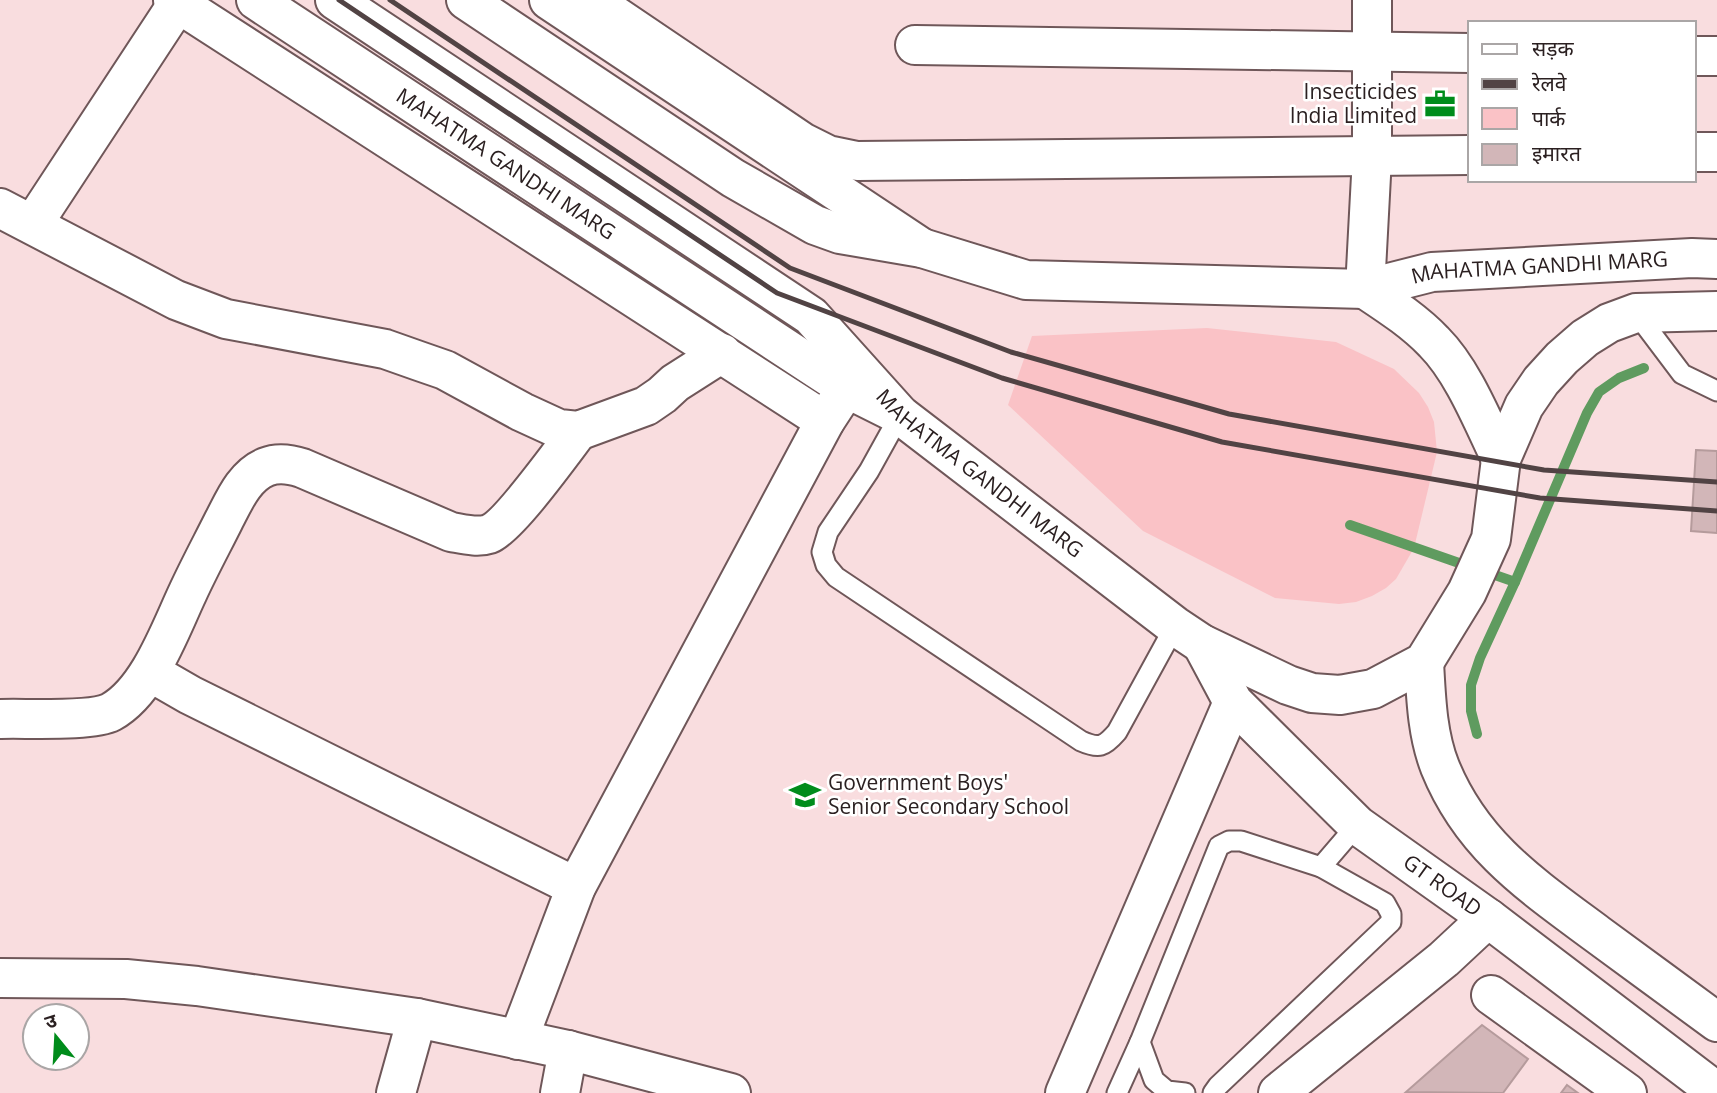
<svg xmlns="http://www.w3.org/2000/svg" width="1717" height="1093" font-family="'Open Sans','Noto Sans Devanagari',sans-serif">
	<rect width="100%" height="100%" fill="#f9dddf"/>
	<path fill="#fac2c6" d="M1207,328L1336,342L1394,369L1419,393L1428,407L1434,422L1437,452L1414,548L1396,579L1386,588L1372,596L1356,602L1339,604L1275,598L1143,531L1008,405L1032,336Z"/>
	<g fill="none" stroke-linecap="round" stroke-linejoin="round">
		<g stroke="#5f9b5f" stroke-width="10">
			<path d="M1350,525L1459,563"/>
			<path d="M1495,575L1515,582"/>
			<path d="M1477,734L1471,711V685L1480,658L1515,582L1587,413L1599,392L1619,378L1644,368"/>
		</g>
	</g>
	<g fill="#d2b6b8" stroke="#b59b9c" stroke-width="2">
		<path d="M1696,450L1717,451V533L1691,531Z"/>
		<path d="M1482,1025L1528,1059L1503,1093L1406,1092Z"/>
		<path d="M1567,1085L1578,1093H1561Z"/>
	</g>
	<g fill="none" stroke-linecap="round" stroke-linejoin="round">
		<defs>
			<g id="lane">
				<path d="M1636,313L1682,374L1717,391"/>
				<path d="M900,415L869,471L828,532L822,552L826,565L836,577L1081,741C1099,749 1104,747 1117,732L1175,626"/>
				<path d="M1321,867L1357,825"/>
				<path d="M1140,1042L1154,1080L1167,1091L1185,1093"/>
				<path d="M1117,1093L1140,1042L1219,846L1229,841H1241L1321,867L1385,903L1391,914V922L1218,1086L1213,1093"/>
			</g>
			<g id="street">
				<path d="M173,0L825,421"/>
				<path d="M592,0L802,142L828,155L857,161L1470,155"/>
				<path d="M915,45L1470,53"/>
				<path d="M1694,56H1717"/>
				<path d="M1694,152H1717"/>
				<path d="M0,208L176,300L226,319L385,349L419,361L445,370L522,412L559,429L578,431L646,406L662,395L675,383L722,353"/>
				<path d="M33,224L178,3"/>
				<path d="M1365,289L1372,157V0"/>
				<path d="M150,672L190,695L576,887"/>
				<path d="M0,719C25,718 92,722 111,712C149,691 170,630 188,592C199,568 212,544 224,520C234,501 244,476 266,467C278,462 290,464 302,468L451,532C463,534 477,538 489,534C508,527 562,452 578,431"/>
				<path d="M0,978L126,979L197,986L417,1018L568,1050L731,1093"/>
				<path d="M1491,995L1627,1093"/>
				<path d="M518,1040L576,887L825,421L840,398"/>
				<path d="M396,1093L417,1018"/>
				<path d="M560,1093L568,1050"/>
				<path d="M1065,1093L1233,702"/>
				<path d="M1278,1093L1444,959L1488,918"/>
			</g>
			<g id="secondary">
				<path id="s1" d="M256,0L846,388L900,415"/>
				<path d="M549,0L922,248"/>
				<path id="s2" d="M1202,644L1233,702L1357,825L1488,918L1717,1092"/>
				<path d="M1424,662C1426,697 1427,734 1440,767C1472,846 1531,885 1597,934C1637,963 1677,993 1717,1022"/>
			</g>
			<g id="primary">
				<path id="s3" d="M335,0L811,316L900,415L1175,626L1202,644L1288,685L1312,693L1340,695L1373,689L1424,662L1467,592L1491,539L1501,459L1524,406L1541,381L1562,358L1585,338L1609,323L1636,313L1717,311"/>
				<path id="s4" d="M466,0L733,178L815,225L840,234L922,248L1026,280L1365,289L1432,272L1692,258L1717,259"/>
				<path d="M1365,289C1389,305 1414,321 1434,342C1463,371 1483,422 1501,459"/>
			</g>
		</defs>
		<use href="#lane" stroke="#6f5759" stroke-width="23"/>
		<use href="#street" stroke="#6f5759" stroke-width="42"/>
		<use href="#secondary" stroke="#6f5759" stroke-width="42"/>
		<use href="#primary" stroke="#6f5759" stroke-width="42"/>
		<use href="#lane" stroke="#fff" stroke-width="19"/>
		<use href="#street" stroke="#fff" stroke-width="38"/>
		<use href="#secondary" stroke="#fff" stroke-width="38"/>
		<use href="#primary" stroke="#fff" stroke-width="38"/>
		<g stroke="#514344" stroke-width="5">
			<path d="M339,0L777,293L1002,378L1222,442L1540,498L1717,511"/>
			<path d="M390,0L790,268L1011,352L1229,414L1544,470L1717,482"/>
		</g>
	</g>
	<defs>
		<symbol id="office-bare" viewBox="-9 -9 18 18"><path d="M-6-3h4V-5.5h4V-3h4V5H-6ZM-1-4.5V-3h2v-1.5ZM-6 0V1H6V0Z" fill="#008c1b" stroke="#fff" stroke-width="2.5" paint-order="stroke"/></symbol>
		<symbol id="school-bare" viewBox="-9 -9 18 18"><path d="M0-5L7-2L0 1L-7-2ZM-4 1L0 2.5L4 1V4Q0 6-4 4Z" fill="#008c1b" stroke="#fff" stroke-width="2.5" paint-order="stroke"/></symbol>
	</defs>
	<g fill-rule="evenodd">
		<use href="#office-bare" x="1418" y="82" width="44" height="44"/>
		<use href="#school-bare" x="783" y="773" width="44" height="44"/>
	</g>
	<g text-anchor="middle" stroke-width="5" stroke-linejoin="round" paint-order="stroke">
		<g font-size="21" fill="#2b2021" stroke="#fff" text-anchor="end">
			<text x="1417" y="99">Insecticides<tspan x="1417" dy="24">India Limited</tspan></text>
			<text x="828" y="790" text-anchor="start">Government Boys'<tspan x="828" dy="24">Senior Secondary School</tspan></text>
		</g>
		<g font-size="21" fill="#2b2021" stroke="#fff">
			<text dy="7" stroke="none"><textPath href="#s1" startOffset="299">MAHATMA GANDHI MARG</textPath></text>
			<text dy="7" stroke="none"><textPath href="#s4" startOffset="1150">MAHATMA GANDHI MARG</textPath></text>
			<text dy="7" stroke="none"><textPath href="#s3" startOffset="803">MAHATMA GANDHI MARG</textPath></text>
			<text dy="7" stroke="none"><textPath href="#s2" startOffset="345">GT ROAD</textPath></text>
		</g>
	</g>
	<rect x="1468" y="21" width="228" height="161" fill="#ffffff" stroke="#aaa6a6" stroke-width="2"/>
	<rect x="1482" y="44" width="35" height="10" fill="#ffffff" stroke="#aaa6a6" stroke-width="2"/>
	<text x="1532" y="56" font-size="21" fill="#2b2021">सड़क</text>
	<rect x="1482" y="79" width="35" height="10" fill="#514344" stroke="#aaa6a6" stroke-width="2"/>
	<text x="1532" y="91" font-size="21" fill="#2b2021">रेलवे</text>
	<rect x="1482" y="108" width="35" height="21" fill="#fac2c6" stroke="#aaa6a6" stroke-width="2"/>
	<text x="1532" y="126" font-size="21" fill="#2b2021">पार्क</text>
	<rect x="1482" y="144" width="35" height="21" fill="#d2b6b8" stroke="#aaa6a6" stroke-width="2"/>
	<text x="1532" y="161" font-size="21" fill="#2b2021">इमारत</text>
	<g transform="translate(56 1037) rotate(342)"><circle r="33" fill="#ffffff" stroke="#aaa6a6" stroke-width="2"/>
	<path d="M0-5L12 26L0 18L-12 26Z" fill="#008c1b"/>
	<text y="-10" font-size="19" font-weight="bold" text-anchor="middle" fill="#2b2021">उ</text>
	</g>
</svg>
